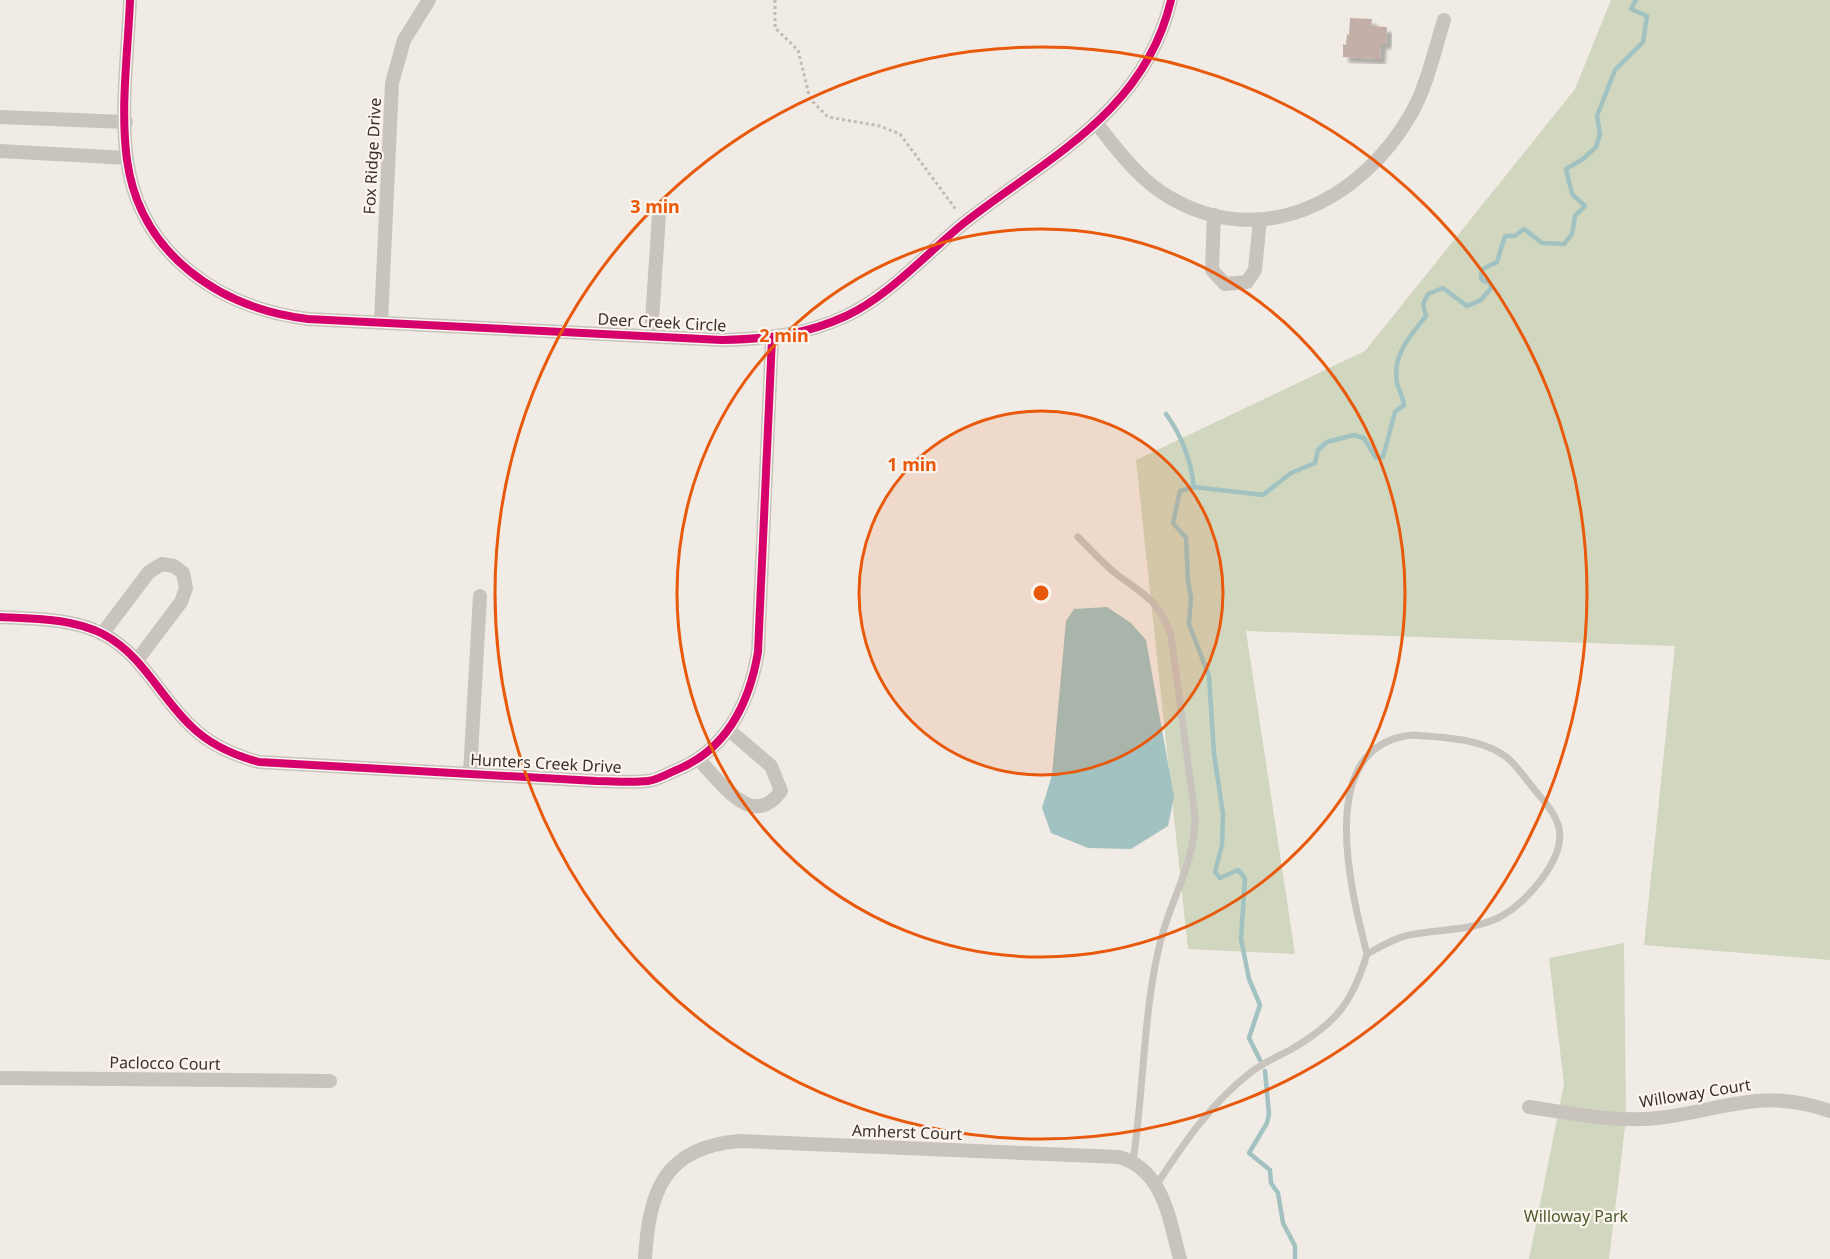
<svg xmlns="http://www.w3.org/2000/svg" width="1830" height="1259" font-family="'Noto Sans',sans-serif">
	<defs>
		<filter id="shadow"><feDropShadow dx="5.5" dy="5.5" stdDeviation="1.5" flood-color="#0004"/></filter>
	</defs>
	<rect width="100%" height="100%" fill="#f0ebe5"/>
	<g fill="#d1d6bf">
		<path d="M1611,0H1830V960L1644,945L1675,646L1246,631L1295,954L1188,949L1136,460L1365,351L1575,89Z"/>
		<path d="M1624,943L1626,1119L1609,1259H1529L1564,1084L1549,958Z"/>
	</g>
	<path fill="#a1c2c1" d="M1107,607L1131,623L1146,640L1174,797L1168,826L1131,849L1088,848L1051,833L1042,808L1052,775L1066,621L1074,609Z"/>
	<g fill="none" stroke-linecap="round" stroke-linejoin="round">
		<g stroke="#a1c2c1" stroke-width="4.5">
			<path d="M1166,414C1182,436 1191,461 1194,487"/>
			<path d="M1260,1060L1249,1038L1260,1005L1249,979L1241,939L1245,878L1238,870L1220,878L1215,872L1222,845L1223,814L1214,754L1209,676L1189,624L1191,597L1188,581L1186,538L1173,523L1180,491L1194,487L1263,495L1291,473L1315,463L1318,450L1327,442L1354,435L1364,438L1376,458L1383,457L1395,412L1404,405C1403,396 1399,391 1397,383C1392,355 1410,336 1426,316L1423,304L1428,294L1443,288L1467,306L1481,300L1491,288L1490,283L1482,280C1478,267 1489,267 1497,262L1505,236H1515L1524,229L1542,243L1564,244L1572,234L1575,216L1585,206L1572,194L1566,169L1583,159L1596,147L1600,134L1597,116L1615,70L1643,42L1647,16L1631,9L1636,0"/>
			<path d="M1265,1071L1269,1114L1267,1123L1249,1153L1270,1170L1271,1183L1278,1193L1283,1223L1295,1246V1259"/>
		</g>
	</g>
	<path fill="#c3afa7" filter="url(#shadow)" d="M1350,18L1372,19L1371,26L1387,27L1386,44L1381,43L1380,59L1343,57V44L1346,45L1347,34L1349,35Z"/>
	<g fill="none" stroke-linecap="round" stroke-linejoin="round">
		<path stroke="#c2bbb6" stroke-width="3" stroke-dasharray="3 3" stroke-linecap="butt" d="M775,0V28L798,50L810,99L828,117L880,126L900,134L957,211"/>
		<g stroke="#c9c3be" stroke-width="7">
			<path d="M1078,537C1091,550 1104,565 1119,576C1147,597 1158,600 1171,635L1195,816C1195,864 1171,898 1160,943C1143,1013 1144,1089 1133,1161"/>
			<path d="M1413,735C1445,738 1488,738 1512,762C1521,772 1529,783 1538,794C1547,804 1556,815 1559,828C1566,859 1524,906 1498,918C1470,931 1438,929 1409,935C1394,938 1380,947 1367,954C1351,891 1313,744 1413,735Z"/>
			<path d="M1157,1184C1184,1143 1211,1103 1250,1073C1262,1063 1277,1057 1290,1050C1335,1024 1352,1004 1367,954"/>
		</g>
		<g stroke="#c9c3be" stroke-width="14">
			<path d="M130,0C128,52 120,108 127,160C140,254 219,308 308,319L722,340C767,339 805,335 846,316C889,296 927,253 964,223C1047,158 1145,112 1171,0"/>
			<path d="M0,117L126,122"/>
			<path d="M1096,123C1118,150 1138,179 1169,197C1262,252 1361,201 1411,114C1427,86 1434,52 1444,20"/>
			<path d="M0,151L127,158"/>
			<path d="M1214,215L1212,270L1225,284L1247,282L1255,270L1260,219"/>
			<path d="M381,321L392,83L404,40L429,0"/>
			<path d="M651,335L659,215"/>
			<path d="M0,617C35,619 71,618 103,634C144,656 159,696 191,726C210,745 233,755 259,762L596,781C613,781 631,783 648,781C656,780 666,775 674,771C726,751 749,705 758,652L772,338"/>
			<path d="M102,634L149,572L162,564L174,566L183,573L186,588L181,602L138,659"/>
			<path d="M698,759C721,782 752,831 781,791L771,766L729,730"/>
			<path d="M470,773L480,596"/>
			<path d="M0,1078L330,1081"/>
			<path d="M1529,1107C1571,1113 1615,1123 1658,1118C1726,1110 1758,1087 1830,1111"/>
			<path d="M645,1259C649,1191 664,1147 740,1141L1119,1157C1164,1170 1169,1219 1180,1259"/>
		</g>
		<defs>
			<g id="cycleway">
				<path d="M130,0C128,52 120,108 127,160C140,254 219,308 308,319L722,340C767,339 805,335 846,316C889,296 927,253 964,223C1047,158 1145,112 1171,0"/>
				<path d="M0,617C35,619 71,618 103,634C144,656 159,696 191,726C210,745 233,755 259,762L596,781C613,781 631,783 648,781C656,780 666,775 674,771C726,751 749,705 758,652L772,338"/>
			</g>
		</defs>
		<use href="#cycleway" stroke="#fbf5ee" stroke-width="11"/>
		<use href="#cycleway" stroke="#d6006c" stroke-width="8"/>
	</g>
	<circle cx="1041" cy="593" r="182" fill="#e8590c" fill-opacity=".12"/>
	<g fill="none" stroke="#e8590c" stroke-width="3">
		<circle cx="1041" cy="593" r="182"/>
		<circle cx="1041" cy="593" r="364"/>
		<circle cx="1041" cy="593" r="546"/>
	</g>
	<g text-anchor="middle" stroke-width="4.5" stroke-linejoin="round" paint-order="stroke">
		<g font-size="16" fill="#3b302b" stroke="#fbf5ee">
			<text transform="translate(372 156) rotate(-87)" y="6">Fox Ridge Drive</text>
			<text transform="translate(662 322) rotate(3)" y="6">Deer Creek Circle</text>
			<text transform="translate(546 763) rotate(3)" y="6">Hunters Creek Drive</text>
			<text transform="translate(165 1063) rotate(1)" y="6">Paclocco Court</text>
			<text transform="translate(1695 1093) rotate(-9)" y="6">Willoway Court</text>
			<text transform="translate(907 1132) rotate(2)" y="6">Amherst Court</text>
		</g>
		<g font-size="16" fill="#4a5a2e" stroke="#fbf5ee">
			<text x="1576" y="1222">Willoway Park</text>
		</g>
	</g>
	<circle cx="1041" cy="593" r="9" fill="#e8590c" stroke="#fbf5ee" stroke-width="3"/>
	<g font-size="18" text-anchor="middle" font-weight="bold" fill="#e8590c" stroke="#fbf5ee" stroke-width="4.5" stroke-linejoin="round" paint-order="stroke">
		<text x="655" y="213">3 min</text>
		<text x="784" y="342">2 min</text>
		<text x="912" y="471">1 min</text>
	</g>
</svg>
